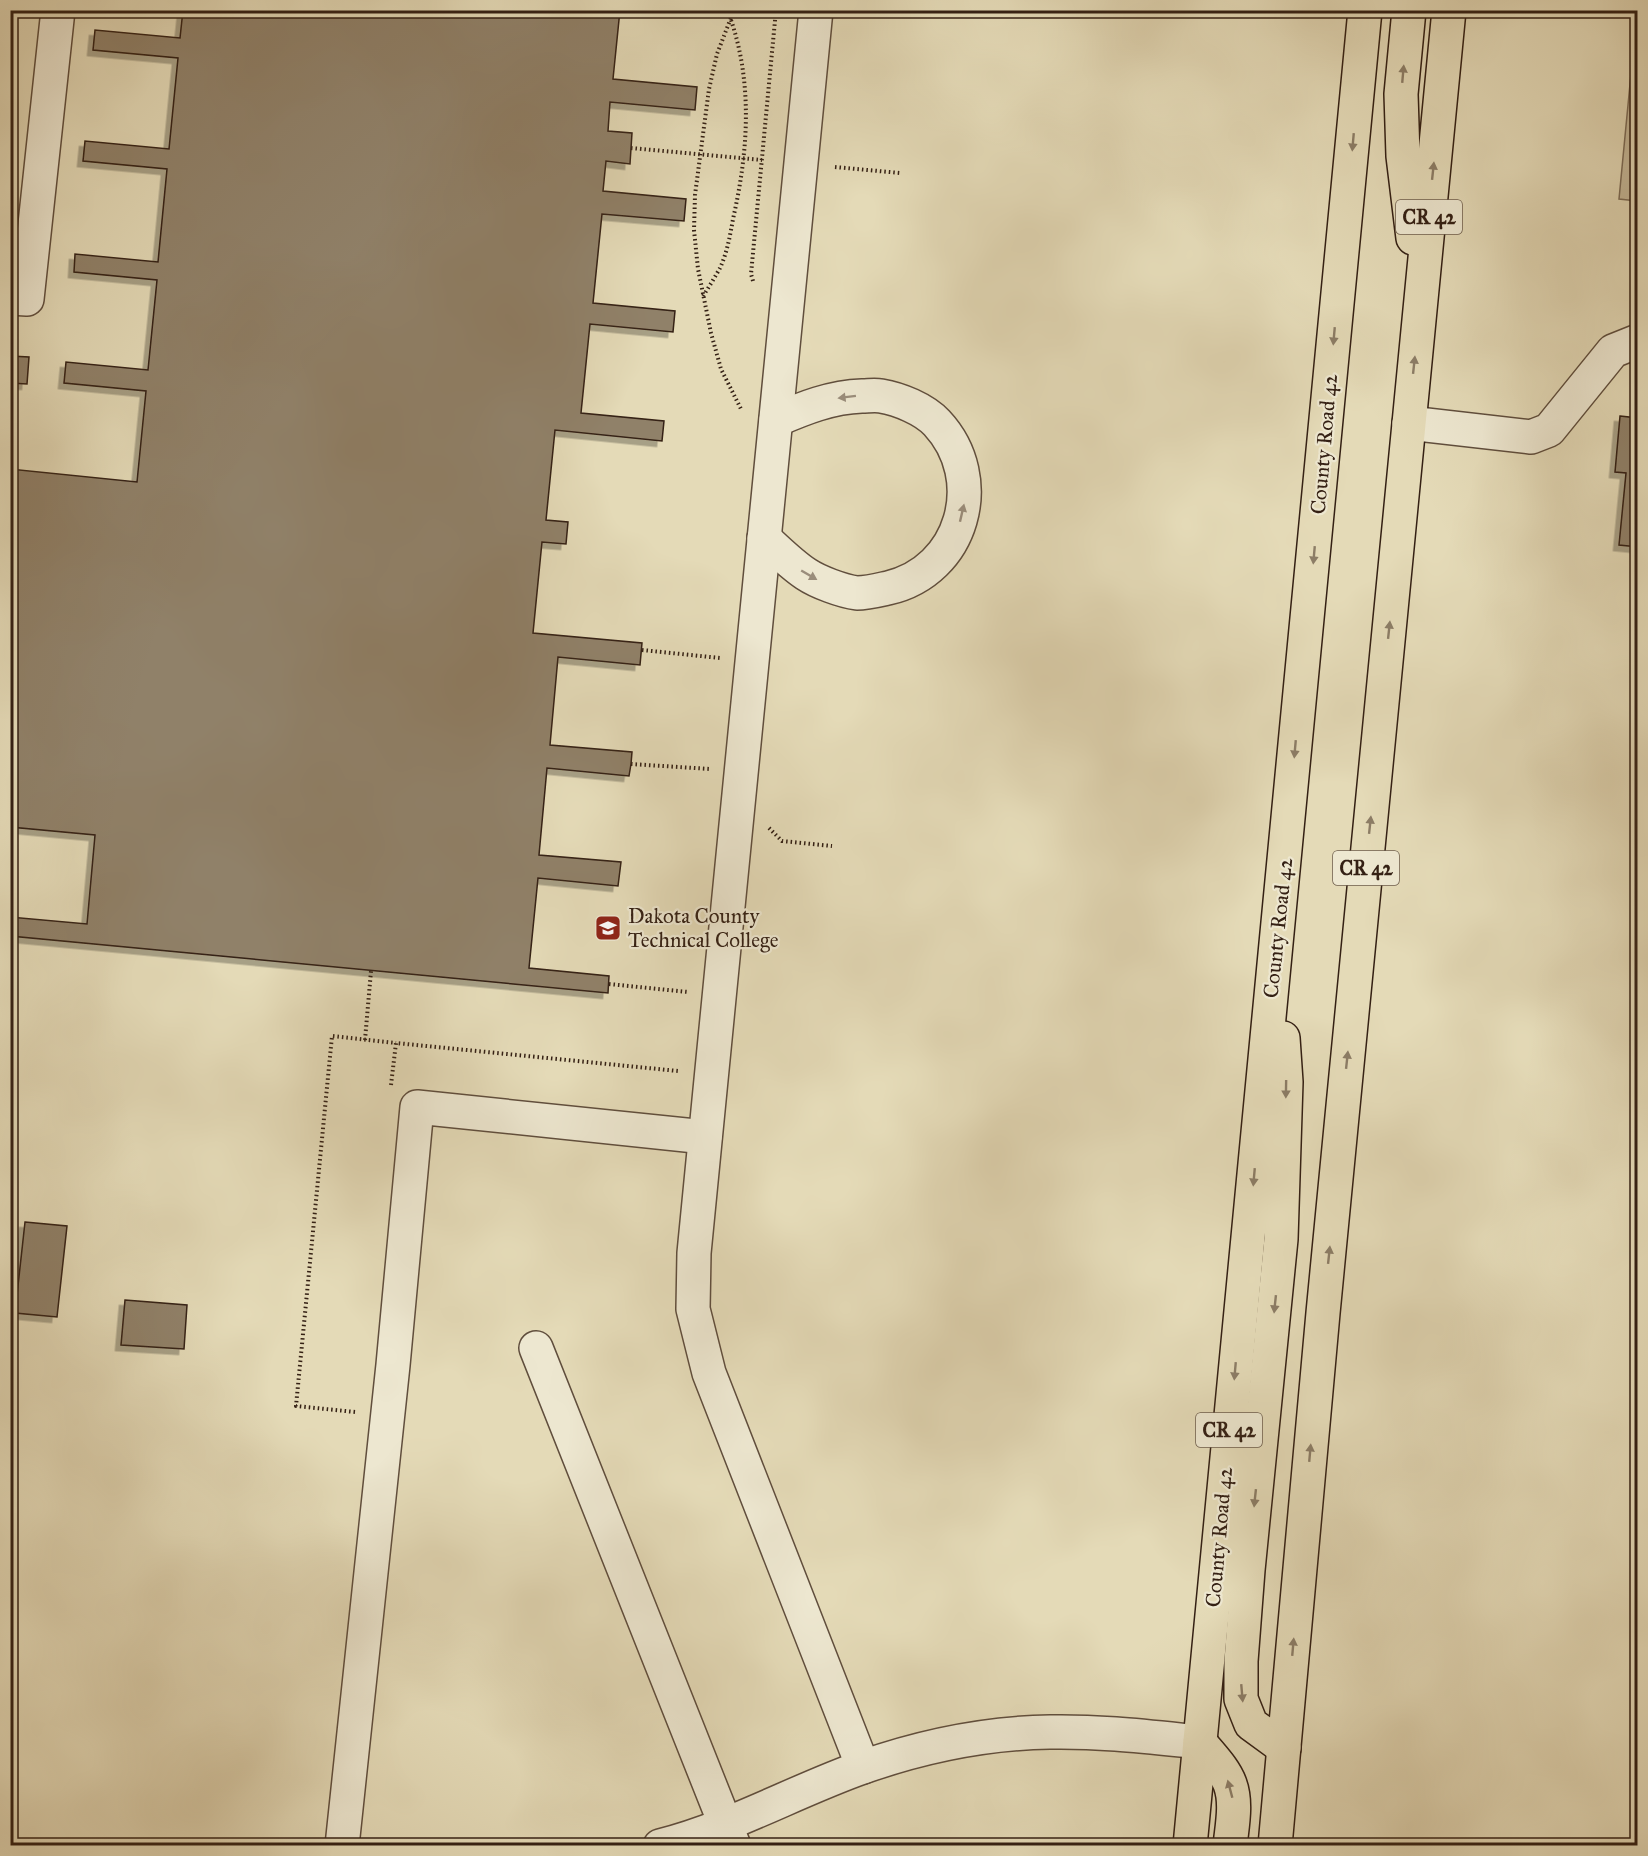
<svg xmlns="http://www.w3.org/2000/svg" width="1648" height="1856" font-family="'IM FELL Great Primer',serif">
	<defs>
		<filter id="shadow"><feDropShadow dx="-5.5" dy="5.5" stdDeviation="0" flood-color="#0004"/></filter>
	</defs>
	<rect width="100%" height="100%" fill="#e4dab7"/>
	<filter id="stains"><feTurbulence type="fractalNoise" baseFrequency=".00333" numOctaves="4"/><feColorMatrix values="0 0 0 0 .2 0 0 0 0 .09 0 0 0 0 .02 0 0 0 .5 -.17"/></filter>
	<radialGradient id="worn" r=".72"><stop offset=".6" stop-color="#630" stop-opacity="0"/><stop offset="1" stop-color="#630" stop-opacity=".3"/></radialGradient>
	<path fill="#c6ba9b" stroke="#7d6d58" stroke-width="1.5" d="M1637,11H1638L1637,201L1619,199Z"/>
	<g fill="#908169" stroke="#342014" stroke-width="1.5" filter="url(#shadow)">
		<path d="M183,10H620L613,79L697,87L695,110L610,102L608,131L632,133L630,164L606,161L603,191L686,199L684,221L602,214L593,303L675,311L673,332L590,324L581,413L664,421L662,441L555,430L546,520L568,522L566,544L542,542L533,633L642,643L640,665L558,657L550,745L632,752L631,764L629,776L547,768L539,855L621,862L618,886L538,878L529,968L609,976L608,993L10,936V917L87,924L95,835L10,827V469L137,482L146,391L64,383L66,362L148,370L157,280L74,272L75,254L158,262L167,169L83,161L85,141L169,149L178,58L93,50L95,30L180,38Z"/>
		<path d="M10,356L29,357L27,384L10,383Z"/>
		<path d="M1620,416L1638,418V547L1619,545L1626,473L1615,472Z"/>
		<path d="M25,1222L67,1226L57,1317L15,1313Z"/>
		<path d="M125,1300L187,1305L184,1349L121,1345Z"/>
	</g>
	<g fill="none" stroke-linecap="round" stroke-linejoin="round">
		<defs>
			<g id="minor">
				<path d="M816,10L694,1253L693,1309L709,1373L863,1767"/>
				<path d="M10,298L27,299L58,10"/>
				<path d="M1409,423L1531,437L1549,430L1613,351L1638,341"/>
				<path d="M764,538C777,550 791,564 806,574C818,582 842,591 857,593C867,593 879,590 888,588C963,571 989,479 937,423C924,409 899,399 881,396C875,395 868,396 862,396C831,397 804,408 776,420"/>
				<path d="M536,1348L734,1846"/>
				<path d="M342,1846L393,1365L417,1107L705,1137"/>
				<path d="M660,1846C731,1828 795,1791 863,1767C923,1746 987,1733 1050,1732C1100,1731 1150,1737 1200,1742"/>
			</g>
			<g id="highway">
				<path d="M1409,10L1401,94L1403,156L1413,238"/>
				<path d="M1283,1038L1286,1082L1281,1239L1248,1570L1241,1661V1699L1251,1724L1284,1748"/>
				<path d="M1200,1742C1210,1755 1224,1768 1230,1784C1237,1803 1232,1826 1230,1846"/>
				<path d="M1190,1846L1365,10"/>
				<path d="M1275,1846L1323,1313L1449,10"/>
			</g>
		</defs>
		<use href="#minor" stroke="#604e3d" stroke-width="36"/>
		<use href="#highway" stroke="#342014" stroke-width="36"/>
		<g stroke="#342014" stroke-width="4" stroke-dasharray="1.5 3" stroke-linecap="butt">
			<path d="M734,10L717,54L709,89L695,195L694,230L698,269L711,333L721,369L742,411"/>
			<path d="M631,148L762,160"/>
			<path d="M835,167L900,173"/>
			<path d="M753,281L751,274L776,10"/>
			<path d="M703,296C709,287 715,277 720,268C727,253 730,236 733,219C748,153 753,85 731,20"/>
			<path d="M642,650L720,658"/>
			<path d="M631,764L710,769"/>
			<path d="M769,828L782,841L832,846"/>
			<path d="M609,984L688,992"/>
			<path d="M365,1040L371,971"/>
			<path d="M391,1085L396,1043L678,1071"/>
			<path d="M355,1412L296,1406L332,1036L396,1043"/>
		</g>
		<use href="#minor" stroke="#ede7d0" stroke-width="33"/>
		<use href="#highway" stroke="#e4dab7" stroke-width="33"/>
	</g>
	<defs><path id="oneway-solid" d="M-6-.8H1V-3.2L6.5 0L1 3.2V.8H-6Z" transform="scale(1.5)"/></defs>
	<g fill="#8c7d66">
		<use href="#oneway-solid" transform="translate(1403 74) rotate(-85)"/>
		<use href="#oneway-solid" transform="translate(1353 142) rotate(95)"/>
		<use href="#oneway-solid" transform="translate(1433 171) rotate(-84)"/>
		<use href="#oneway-solid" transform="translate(1334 336) rotate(95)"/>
		<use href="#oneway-solid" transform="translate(1414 365) rotate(-84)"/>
		<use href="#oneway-solid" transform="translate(1314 555) rotate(95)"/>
		<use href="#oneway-solid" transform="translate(1389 630) rotate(-84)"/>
		<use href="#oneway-solid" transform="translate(1295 749) rotate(95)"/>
		<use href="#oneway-solid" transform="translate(1370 825) rotate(-84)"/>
		<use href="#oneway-solid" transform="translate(1347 1060) rotate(-84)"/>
		<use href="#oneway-solid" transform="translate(1286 1089) rotate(91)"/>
		<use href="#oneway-solid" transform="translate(1254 1177) rotate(95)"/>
		<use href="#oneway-solid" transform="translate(1329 1255) rotate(-84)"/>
		<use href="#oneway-solid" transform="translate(1275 1304) rotate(96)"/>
		<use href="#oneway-solid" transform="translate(1235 1371) rotate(95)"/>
		<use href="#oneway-solid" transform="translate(1310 1453) rotate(-85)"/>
		<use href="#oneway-solid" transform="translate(1255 1498) rotate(96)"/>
		<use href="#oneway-solid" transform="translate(1293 1647) rotate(-85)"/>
		<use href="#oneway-solid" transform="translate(1242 1693) rotate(85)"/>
		<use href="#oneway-solid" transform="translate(1230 1789) rotate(-105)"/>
	</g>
	<g fill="#9a8d7b">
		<use href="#oneway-solid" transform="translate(847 397) rotate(173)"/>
		<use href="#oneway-solid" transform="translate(962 513) rotate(-77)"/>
		<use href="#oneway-solid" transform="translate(809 575) rotate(30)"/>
	</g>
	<defs>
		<symbol id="university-square" viewBox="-11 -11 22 22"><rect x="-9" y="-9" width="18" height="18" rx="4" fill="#8f2418" stroke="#ede7d0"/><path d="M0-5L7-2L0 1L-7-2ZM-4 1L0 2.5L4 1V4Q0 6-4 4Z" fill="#fff"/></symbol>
	</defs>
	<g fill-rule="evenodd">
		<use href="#university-square" x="593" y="913" width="30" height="30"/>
	</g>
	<g text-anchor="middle" stroke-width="4.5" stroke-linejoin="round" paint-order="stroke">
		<g fill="#ede7d0" stroke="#6c5c4c" stroke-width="1.5">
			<rect x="1396" y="200" width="66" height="34" rx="4.5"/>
			<rect x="1333" y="851" width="66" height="34" rx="4.5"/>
			<rect x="1196" y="1413" width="66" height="34" rx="4.5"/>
		</g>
		<g font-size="20" font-weight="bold" fill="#342014">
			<text x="1429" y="224">CR 42</text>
			<text x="1366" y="875">CR 42</text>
			<text x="1229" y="1437">CR 42</text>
		</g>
		<g font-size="21" fill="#342014" stroke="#ede7d0">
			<text transform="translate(1324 444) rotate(-85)" y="7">County Road 42</text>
			<text transform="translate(1278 928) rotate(-84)" y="7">County Road 42</text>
			<text transform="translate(1219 1537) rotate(-85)" y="7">County Road 42</text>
		</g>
		<g font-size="21" fill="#342014" stroke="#ede7d0" text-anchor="start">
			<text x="628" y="923">Dakota County<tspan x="628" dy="24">Technical College</tspan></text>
		</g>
	</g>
	<rect width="1648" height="1856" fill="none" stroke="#e4dab7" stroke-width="36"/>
	<rect x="12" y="12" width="1624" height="1832" fill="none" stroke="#342014" stroke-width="3"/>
	<rect x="18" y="18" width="1612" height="1820" fill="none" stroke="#342014" stroke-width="1.5"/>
	<rect width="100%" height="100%" filter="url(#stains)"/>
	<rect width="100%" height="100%" fill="url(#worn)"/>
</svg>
